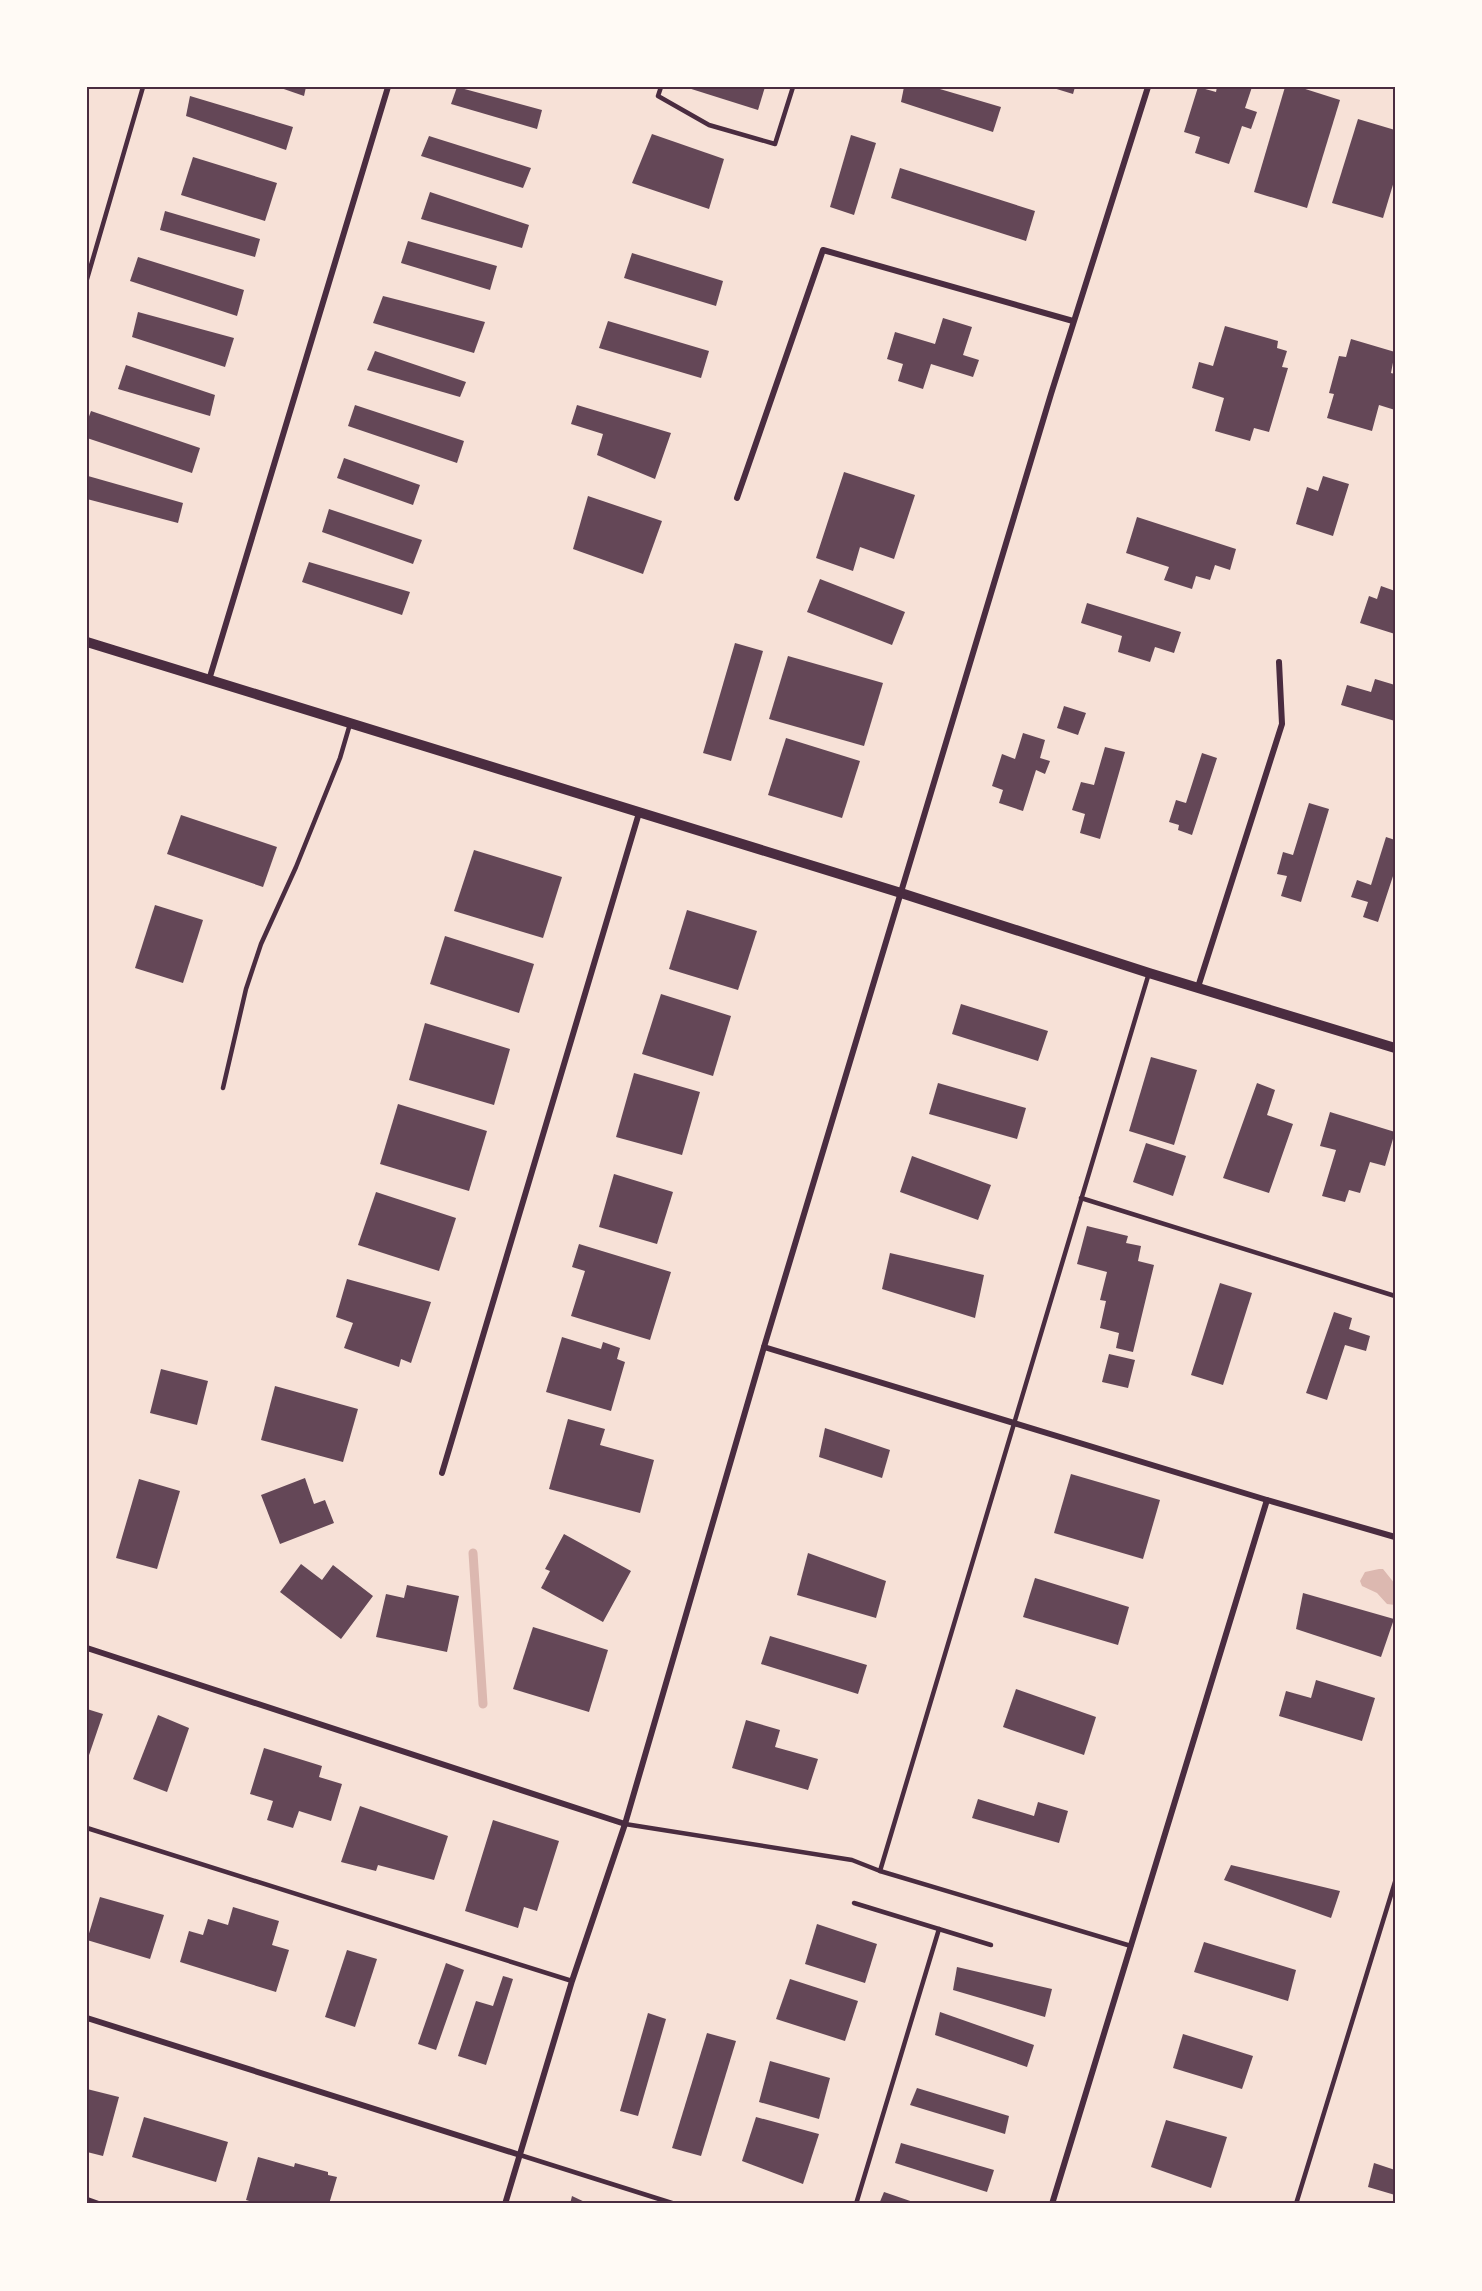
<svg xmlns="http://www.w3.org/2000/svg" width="1482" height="2291" font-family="Karla,sans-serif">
	<rect width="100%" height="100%" fill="#f7e1d7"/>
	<path fill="#dcb8b0" d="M1379,1569H1383L1395,1584V1605L1387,1604L1377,1593L1362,1586L1360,1581L1365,1572Z"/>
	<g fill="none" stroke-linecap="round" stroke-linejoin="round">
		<path stroke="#dcb8b0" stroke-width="9" d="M473,1553L483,1704"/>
	</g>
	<g fill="#644757">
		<path d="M278,87H306L304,96Z"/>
		<path d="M457,87L542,110L537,129L451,104Z"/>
		<path d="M685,87H765L758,110Z"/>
		<path d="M904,87H933L1001,107L993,132L901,102Z"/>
		<path d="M1050,87H1075L1073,94Z"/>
		<path d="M1198,87L1216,92L1217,87H1252L1245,108L1257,112L1251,129L1242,126L1229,164L1195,153L1200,137L1184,132Z"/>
		<path d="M1285,87H1299L1340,100L1307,208L1254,192Z"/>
		<path d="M190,96L293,127L286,150L186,116Z"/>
		<path d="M1358,119L1395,130V178L1383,218L1332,203Z"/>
		<path d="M652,134L724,159L709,209L632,183Z"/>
		<path d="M851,135L876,143L854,215L830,207Z"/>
		<path d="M429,136L531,168L523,188L421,156Z"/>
		<path d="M193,157L277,183L265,221L181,195Z"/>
		<path d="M900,168L1035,211L1026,241L891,198Z"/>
		<path d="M430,192L529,225L522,248L421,219Z"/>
		<path d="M165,211L260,239L255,257L160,230Z"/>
		<path d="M408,241L497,266L490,290L401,263Z"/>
		<path d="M632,253L723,281L716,306L624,278Z"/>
		<path d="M138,257L244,290L237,316L130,281Z"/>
		<path d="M383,296L485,322L474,353L373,323Z"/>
		<path d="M138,312L234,338L225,367L132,337Z"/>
		<path d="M943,318L972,327L963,355L979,360L973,377L931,364L923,389L898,381L903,364L887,359L895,332L935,344Z"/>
		<path d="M608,321L709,351L701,378L599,348Z"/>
		<path d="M1225,326L1278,341L1277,348L1287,351L1282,367L1288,368L1269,432L1254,428L1250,441L1215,431L1224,398L1192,388L1199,362L1213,366Z"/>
		<path d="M1351,339L1395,352L1391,373L1395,374V410L1379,405L1372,431L1327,418L1334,394L1329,393L1339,356L1346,357Z"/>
		<path d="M375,351L466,382L460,397L367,370Z"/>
		<path d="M126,365L215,395L210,416L118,389Z"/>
		<path d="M355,405L464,441L457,463L348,426Z"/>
		<path d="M577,405L671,433L655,479L597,455L603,434L571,424Z"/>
		<path d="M91,411L200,448L192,473L87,438V422Z"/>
		<path d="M344,458L420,485L413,505L337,478Z"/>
		<path d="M844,472L915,495L894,559L860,547L853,571L816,558Z"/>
		<path d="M88,476L183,503L178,523L87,499Z"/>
		<path d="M1323,476L1349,484L1333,536L1296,524L1307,487L1318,491Z"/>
		<path d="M588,496L662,521L643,574L573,549Z"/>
		<path d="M329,509L422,540L413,564L322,532Z"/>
		<path d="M1137,517L1236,549L1230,570L1215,565L1210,580L1196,576L1192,589L1164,580L1169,567L1126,553Z"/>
		<path d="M309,562L410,592L402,615L302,582Z"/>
		<path d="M820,579L905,612L892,645L807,612Z"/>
		<path d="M1381,586L1395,591V634L1360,623L1369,596L1377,599Z"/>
		<path d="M1087,603L1181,632L1174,653L1155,647L1150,662L1118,652L1122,636L1081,623Z"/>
		<path d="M735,643L763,651L731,761L703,753Z"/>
		<path d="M788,656L883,683L864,746L769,719Z"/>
		<path d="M1375,679L1395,685V721L1341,705L1347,685L1371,692Z"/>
		<path d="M1064,706L1086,713L1078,735L1057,728Z"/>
		<path d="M1023,733L1045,740L1040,758L1050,761L1045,774L1036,770L1023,811L999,803L1003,790L992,786L1002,754L1015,759Z"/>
		<path d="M786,738L860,761L842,818L768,795Z"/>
		<path d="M1105,747L1125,752L1100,839L1080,833L1085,814L1072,810L1081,782L1094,785Z"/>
		<path d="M1202,753L1217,758L1192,835L1178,830L1179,825L1169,822L1176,800L1186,803Z"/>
		<path d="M1309,803L1329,809L1301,902L1281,896L1287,876L1277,874L1283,852L1293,855Z"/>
		<path d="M181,815L277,847L263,887L167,854Z"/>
		<path d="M1386,837L1395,840V870L1378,922L1363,917L1368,902L1351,897L1357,880L1371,885Z"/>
		<path d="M474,850L562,877L543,938L454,911Z"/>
		<path d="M155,905L203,920L183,983L135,968Z"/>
		<path d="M687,910L757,931L738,990L669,969Z"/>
		<path d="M445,936L534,964L519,1013L430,984Z"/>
		<path d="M661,994L731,1016L713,1076L642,1054Z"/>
		<path d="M961,1004L1048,1031L1038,1061L952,1034Z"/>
		<path d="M425,1023L510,1049L494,1105L409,1080Z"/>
		<path d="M1151,1057L1197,1070L1174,1145L1129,1131Z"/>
		<path d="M634,1073L700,1092L682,1155L616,1137Z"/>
		<path d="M938,1083L1026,1108L1017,1139L929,1114Z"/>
		<path d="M1257,1083L1275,1090L1267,1115L1293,1124L1269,1193L1223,1178Z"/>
		<path d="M398,1104L487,1131L469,1191L380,1164Z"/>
		<path d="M1330,1112L1395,1132L1385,1166L1370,1162L1360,1193L1349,1190L1345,1202L1322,1196L1336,1150L1320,1146Z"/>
		<path d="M1146,1143L1186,1156L1173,1196L1133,1182Z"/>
		<path d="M912,1156L991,1185L978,1220L900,1192Z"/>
		<path d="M614,1174L673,1192L657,1244L599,1227Z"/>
		<path d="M376,1192L456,1218L439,1271L358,1245Z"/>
		<path d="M1087,1226L1128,1236L1126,1243L1141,1246L1138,1261L1154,1265L1133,1352L1116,1348L1119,1333L1100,1328L1106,1301L1100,1300L1107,1272L1077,1264Z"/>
		<path d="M579,1244L671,1272L650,1340L571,1316L585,1271L572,1267Z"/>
		<path d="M890,1253L984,1275L975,1318L882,1289Z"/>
		<path d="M347,1279L431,1302L411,1363L401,1359L399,1367L344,1348L353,1323L336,1317Z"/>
		<path d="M1220,1283L1252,1293L1223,1385L1191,1375Z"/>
		<path d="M1334,1312L1352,1318L1349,1329L1370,1336L1366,1351L1345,1345L1327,1400L1306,1393Z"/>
		<path d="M562,1337L601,1349L603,1342L620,1348L617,1359L625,1362L611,1411L546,1392Z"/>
		<path d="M1109,1354L1135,1360L1128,1388L1102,1382Z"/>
		<path d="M161,1369L208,1381L197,1425L150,1413Z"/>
		<path d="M275,1386L358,1409L343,1462L261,1440Z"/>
		<path d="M568,1419L605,1429L600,1445L654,1460L640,1513L549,1489Z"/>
		<path d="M825,1428L890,1450L882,1478L819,1457Z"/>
		<path d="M1071,1474L1160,1500L1143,1559L1054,1533Z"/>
		<path d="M305,1478L314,1504L325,1500L334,1523L280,1544L261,1495Z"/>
		<path d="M139,1479L180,1491L157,1569L116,1558Z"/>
		<path d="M564,1534L631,1571L603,1622L541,1588L550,1571L545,1569Z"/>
		<path d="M808,1553L886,1581L876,1618L797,1595Z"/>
		<path d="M301,1564L322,1580L333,1565L373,1596L341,1639L280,1592Z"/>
		<path d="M1035,1578L1129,1607L1118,1645L1023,1617Z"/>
		<path d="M407,1585L459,1596L447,1652L376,1637L386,1594L404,1598Z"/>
		<path d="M1303,1593L1394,1619L1381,1657L1296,1629Z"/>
		<path d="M533,1627L608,1650L589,1712L513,1689Z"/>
		<path d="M770,1636L867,1665L858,1694L761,1664Z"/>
		<path d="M1316,1680L1375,1698L1362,1741L1279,1716L1286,1691L1311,1698Z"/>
		<path d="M1016,1689L1096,1717L1084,1755L1003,1727Z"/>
		<path d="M87,1709L103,1714L87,1761Z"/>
		<path d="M158,1715L189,1728L167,1792L133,1779Z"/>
		<path d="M746,1720L780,1730L775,1747L818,1759L808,1790L732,1768Z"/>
		<path d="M264,1748L322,1766L319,1777L342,1784L331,1821L299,1811L293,1828L267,1820L273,1801L250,1794Z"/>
		<path d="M978,1799L1034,1816L1038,1802L1068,1811L1059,1843L972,1818Z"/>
		<path d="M360,1806L448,1836L434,1880L378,1865L376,1871L341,1862Z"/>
		<path d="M493,1820L559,1841L537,1911L524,1907L518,1928L465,1911Z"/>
		<path d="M1231,1865L1340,1891L1331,1918L1224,1880Z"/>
		<path d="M100,1897L164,1915L150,1959L87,1940Z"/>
		<path d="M233,1907L279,1921L272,1945L289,1950L276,1992L180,1962L189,1931L203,1935L208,1919L228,1925Z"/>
		<path d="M817,1924L877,1944L865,1983L805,1964Z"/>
		<path d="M1204,1942L1296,1970L1288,2001L1194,1972Z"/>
		<path d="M347,1950L377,1959L355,2027L325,2017Z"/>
		<path d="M446,1963L464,1970L436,2050L418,2044Z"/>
		<path d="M957,1967L1052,1989L1045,2017L953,1990Z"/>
		<path d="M503,1976L513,1979L486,2065L458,2056L476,2001L493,2006Z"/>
		<path d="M790,1979L858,2001L845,2041L776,2019Z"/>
		<path d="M940,2012L1034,2045L1027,2067L935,2035Z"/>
		<path d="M648,2013L666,2019L638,2116L620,2111Z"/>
		<path d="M707,2033L736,2041L701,2156L672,2148Z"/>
		<path d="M1183,2034L1253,2056L1242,2089L1173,2068Z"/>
		<path d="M770,2061L830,2078L819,2119L759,2102Z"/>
		<path d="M917,2088L1009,2116L1005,2134L910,2105Z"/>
		<path d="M87,2089L119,2097L103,2156L87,2152Z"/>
		<path d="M144,2117L228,2142L216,2182L132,2157Z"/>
		<path d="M756,2117L819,2134L803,2184L742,2161Z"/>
		<path d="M1166,2120L1227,2137L1211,2188L1151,2167Z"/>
		<path d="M901,2143L994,2170L987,2192L895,2163Z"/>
		<path d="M258,2157L294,2167L295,2163L328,2172V2175L337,2177L329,2204H259L246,2200Z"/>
		<path d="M1374,2163L1395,2170V2195L1368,2187Z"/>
		<path d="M884,2192L919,2204H879Z"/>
		<path d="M572,2196L589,2204H570Z"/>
	</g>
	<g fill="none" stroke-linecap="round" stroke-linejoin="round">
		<g stroke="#4a2c40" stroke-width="4.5">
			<path d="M661,87L658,96L709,125L775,144L793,87"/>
			<path d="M87,279L143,87"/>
			<path d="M223,1088L246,989L261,944L296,867L340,758L350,724"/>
			<path d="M1081,1198L1395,1296"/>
			<path d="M625,1824L852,1860L880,1871L1149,973"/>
			<path d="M87,1828L572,1981"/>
			<path d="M880,1871L1131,1946"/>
			<path d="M854,1903L991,1945"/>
			<path d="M520,2155L675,2204"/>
			<path d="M87,2199L101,2204"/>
			<path d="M856,2204L939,1929"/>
			<path d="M1296,2204L1395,1882"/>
		</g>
		<g stroke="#4a2c40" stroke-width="6">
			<path d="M737,498L823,250L1073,321"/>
			<path d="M209,680L388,87"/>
			<path d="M1198,987L1282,724L1279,662"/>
			<path d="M764,1347L1267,1500L1395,1537"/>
			<path d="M442,1473L639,813"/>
			<path d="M87,1648L625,1824"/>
			<path d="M87,2018L520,2155"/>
			<path d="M505,2204L572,1981L625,1824L764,1347L1051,394L1148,87"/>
			<path d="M1052,2204L1267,1500"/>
		</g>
		<path stroke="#4a2c40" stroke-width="10" d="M87,642L901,893L1149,973L1395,1048"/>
	</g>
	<rect width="1482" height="2291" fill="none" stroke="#fffaf5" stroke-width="177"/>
	<rect x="88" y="88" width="1306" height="2114" fill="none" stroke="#4a2c40" stroke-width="2"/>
</svg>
